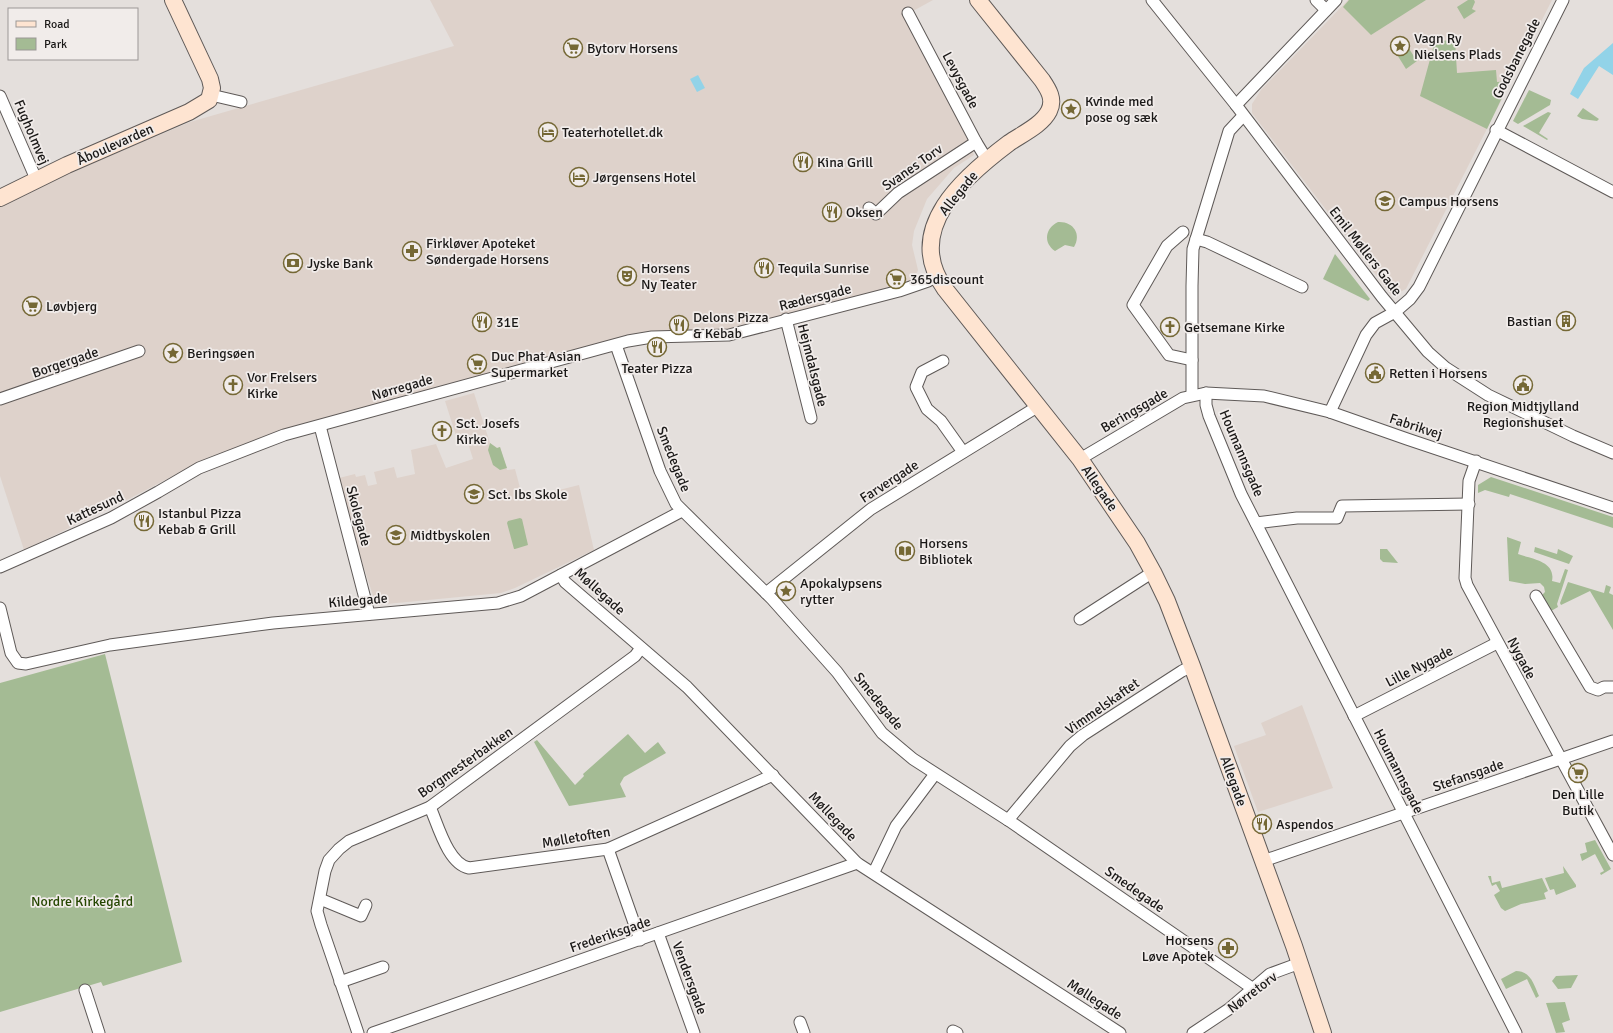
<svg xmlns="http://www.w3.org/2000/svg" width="1613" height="1033" font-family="Signika,sans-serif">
	<rect width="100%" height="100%" fill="#e4dfdc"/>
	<g fill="#ded2cb">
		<path d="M430,0H933L904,16L967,138L974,155L954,168L927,199L914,231L912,245L918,270L914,281L910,283L734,329L613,340L209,457L125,501L24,550L0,476V206L30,190L190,122L454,46Z"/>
		<path d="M1348,0H1552L1406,289L1392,296L1252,113V104L1261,90Z"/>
		<path d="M474,393L490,443L497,448L500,447L507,470L515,469L523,499L579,485L594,550L515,588L501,593L376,605L356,543L339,478L355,474L356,477L365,475L368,486L377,484L374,472L394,467L397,478L415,474L411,450L436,444L446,468L473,459L467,440L458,442L445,401Z"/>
		<path d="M1302,705L1333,788L1258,812L1234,746L1266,735L1261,723Z"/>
	</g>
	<g fill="#a4bb94">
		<path d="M1349,0H1426L1371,35L1343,7Z"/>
		<path d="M1468,0H1474L1475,2L1472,9L1476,11L1464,19L1457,7Z"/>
		<path d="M1402,38L1417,61L1406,69L1391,45Z"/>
		<path d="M1455,40L1457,73L1496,70L1497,82L1510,81L1487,129L1420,96L1435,41Z"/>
		<path d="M1529,90L1551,100L1550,105L1518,124L1513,121Z"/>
		<path d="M1583,108L1599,119L1597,121L1582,119L1577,116Z"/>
		<path d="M1548,112L1551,113L1539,133L1548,139L1547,140L1523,126Z"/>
		<path d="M1058,222C1073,221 1082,234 1074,247L1065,245L1055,251C1043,243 1045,228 1058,222Z"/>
		<path d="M1335,254L1370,299L1368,301L1323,279Z"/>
		<path d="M490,443L497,448L500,447L507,468L500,470L493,465L488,450Z"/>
		<path d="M1491,477L1613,517V528L1510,494L1509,497L1485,490L1478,493V485Z"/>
		<path d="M520,518L522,519L528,545L515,549H514L507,523L508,521Z"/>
		<path d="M1507,537L1521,542L1518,554C1532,559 1556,561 1552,581L1560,583L1565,569L1568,570L1557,604L1558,607L1551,611L1542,595L1545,592L1544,587L1540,583L1525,584L1509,581Z"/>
		<path d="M1535,547L1557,554L1558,549L1573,556L1569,564L1534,552Z"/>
		<path d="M1380,549H1387L1398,563L1383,562L1380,559Z"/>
		<path d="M1568,582L1604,593L1606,585L1611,587L1609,593L1613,595V630L1590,591L1561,605L1560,603Z"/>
		<path d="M105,654L182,962L103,986L101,982L0,1012V683Z"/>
		<path d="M628,734L645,753L658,742L666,753L624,777L620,784L626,797L569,806L534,742L537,740L575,785L584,776L583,774Z"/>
		<path d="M1595,840L1611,869L1601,875L1600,873L1604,871L1595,854L1582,861L1580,854L1587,852L1585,843Z"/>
		<path d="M1563,866L1576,885V887L1556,895L1554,889L1550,890L1545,878L1564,873Z"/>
		<path d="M1488,876H1491L1492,883L1500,881L1502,888L1542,878L1548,891L1544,893L1546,899L1521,904L1505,911L1501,908L1494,895L1500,891L1496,884L1492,886Z"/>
		<path d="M1516,971C1531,971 1534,985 1539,996L1536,998L1527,979L1506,989L1501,979Z"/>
		<path d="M1578,975L1571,988L1558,989L1552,981L1556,976Z"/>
		<path d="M1565,1002L1570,1020L1562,1023L1565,1032L1556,1033L1546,1003Z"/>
	</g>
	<g fill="#92d3e8">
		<path d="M1613,43V75L1599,66L1578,99L1570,94L1584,68Z"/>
		<path d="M698,75L705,88L697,92L690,79Z"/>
		<path d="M176,344L182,355L168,362L163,350Z"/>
	</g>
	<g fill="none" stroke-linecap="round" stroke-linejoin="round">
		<defs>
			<g id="street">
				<path d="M1152,0L1236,105L1382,297L1428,352L1446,368L1488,395L1573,436L1613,453"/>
				<path d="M1316,0L1326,10"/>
				<path d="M908,13L976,142L987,160"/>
				<path d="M211,95L241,102"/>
				<path d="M0,96L36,179"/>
				<path d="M1236,105L1336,0"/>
				<path d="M1496,130L1613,192"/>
				<path d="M869,208L876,214L898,193L976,142"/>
				<path d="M1183,232L1167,246L1133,305L1169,355L1192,360"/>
				<path d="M1196,239L1207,242L1302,287"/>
				<path d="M786,319L811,418"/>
				<path d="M616,345L660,471L676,504L772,599L837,672L882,733L913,759L1008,820L1252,988"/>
				<path d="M943,361L922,372L916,387L927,409L941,421L963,452"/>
				<path d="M1206,393V405L1209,416L1241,494L1516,1033"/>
				<path d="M1192,395V286L1193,249L1229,131L1243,116"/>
				<path d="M0,399L139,351"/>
				<path d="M1330,412L1366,335L1375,323L1395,312L1410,299L1419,287L1563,0"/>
				<path d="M320,426L369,614"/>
				<path d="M1080,459L1183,398L1206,393L1264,396L1330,412L1407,439L1613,508"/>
				<path d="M1476,461L1469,481L1465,578L1467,585L1613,855"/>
				<path d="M1256,523L1297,518H1337L1342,506L1469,504"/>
				<path d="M0,567L111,518L158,492L199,468L284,435L628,341L652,337L729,335L899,291L928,281L937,276"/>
				<path d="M561,575L565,582L687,687L857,863L1120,1033"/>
				<path d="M766,593L871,509L1037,407"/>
				<path d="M1536,596L1590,687L1598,690L1604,687H1613"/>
				<path d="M0,608L11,653L18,663L26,664L110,645L273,623L498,603L521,596L682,511"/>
				<path d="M1080,619L1153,572"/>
				<path d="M1354,716L1497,643"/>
				<path d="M430,807C438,825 448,864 469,868L608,849L773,775"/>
				<path d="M1008,820L1070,746L1083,735L1182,671L1192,666"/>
				<path d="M608,849L640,940"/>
				<path d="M1263,861L1613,741"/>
				<path d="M874,872L896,826L935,774"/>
				<path d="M320,899L361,916L366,905"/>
				<path d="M658,933L694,1033"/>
				<path d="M340,982L383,967"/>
				<path d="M85,990L99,1033"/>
				<path d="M800,1022L804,1033"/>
				<path d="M953,1031L957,1033"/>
				<path d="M358,1033L321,925L317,911L325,871L329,860L339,849L349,841L430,807L635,656L641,648"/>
				<path d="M373,1033L857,863"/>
				<path d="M1193,1033L1229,1009L1270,974L1300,963"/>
			</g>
			<g id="secondary">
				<path d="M978,0L1042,80C1048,89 1055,99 1049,111C1042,125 1022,134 1009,143C965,176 902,229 945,289L1080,459L1137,543L1153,572L1167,601L1192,666L1294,946L1323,1033"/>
				<path d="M0,198L67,165L189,112L209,100L212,88L210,79L173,0"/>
			</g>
		</defs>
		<use href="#street" stroke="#5f5a58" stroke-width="13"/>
		<use href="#secondary" stroke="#5f5a58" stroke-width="18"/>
		<use href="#street" stroke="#fff" stroke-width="11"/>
		<use href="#secondary" stroke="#fee4d1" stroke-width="16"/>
	</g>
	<defs>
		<symbol id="sight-ring" viewBox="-11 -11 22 22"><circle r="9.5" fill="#f1ecea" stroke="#756835" stroke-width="1.5"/><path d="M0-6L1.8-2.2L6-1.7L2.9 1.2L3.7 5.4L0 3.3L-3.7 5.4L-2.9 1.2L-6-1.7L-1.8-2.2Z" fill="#756835"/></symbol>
		<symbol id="supermarket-ring" viewBox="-11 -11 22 22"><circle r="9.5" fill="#f1ecea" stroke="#756835" stroke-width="1.5"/><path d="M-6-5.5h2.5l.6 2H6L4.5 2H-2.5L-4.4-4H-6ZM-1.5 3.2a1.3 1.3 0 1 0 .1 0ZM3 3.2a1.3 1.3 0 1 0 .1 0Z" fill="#756835"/></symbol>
		<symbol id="hotel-ring" viewBox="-11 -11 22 22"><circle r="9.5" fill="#f1ecea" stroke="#756835" stroke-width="1.5"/><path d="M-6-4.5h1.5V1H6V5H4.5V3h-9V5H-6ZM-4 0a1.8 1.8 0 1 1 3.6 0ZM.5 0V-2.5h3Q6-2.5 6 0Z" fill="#756835"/></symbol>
		<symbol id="restaurant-ring" viewBox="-11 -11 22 22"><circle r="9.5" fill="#f1ecea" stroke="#756835" stroke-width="1.5"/><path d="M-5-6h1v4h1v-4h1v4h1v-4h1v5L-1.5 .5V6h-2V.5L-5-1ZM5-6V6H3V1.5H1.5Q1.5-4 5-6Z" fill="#756835"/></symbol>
		<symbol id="university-ring" viewBox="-11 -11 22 22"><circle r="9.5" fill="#f1ecea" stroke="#756835" stroke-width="1.5"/><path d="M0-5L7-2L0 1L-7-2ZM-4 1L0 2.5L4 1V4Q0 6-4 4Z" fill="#756835"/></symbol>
		<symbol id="pharmacy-ring" viewBox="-11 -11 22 22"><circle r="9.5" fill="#f1ecea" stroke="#756835" stroke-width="1.5"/><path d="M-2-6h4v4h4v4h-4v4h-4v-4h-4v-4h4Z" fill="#756835"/></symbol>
		<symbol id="bank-ring" viewBox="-11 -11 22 22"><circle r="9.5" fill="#f1ecea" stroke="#756835" stroke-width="1.5"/><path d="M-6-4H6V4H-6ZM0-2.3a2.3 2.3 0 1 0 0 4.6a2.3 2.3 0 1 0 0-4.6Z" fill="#756835"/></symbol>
		<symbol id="theatre-ring" viewBox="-11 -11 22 22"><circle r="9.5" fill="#f1ecea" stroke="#756835" stroke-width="1.5"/><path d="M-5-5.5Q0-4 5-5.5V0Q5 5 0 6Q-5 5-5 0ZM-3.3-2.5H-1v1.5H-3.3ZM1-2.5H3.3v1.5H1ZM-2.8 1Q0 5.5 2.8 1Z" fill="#756835"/></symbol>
		<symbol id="building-ring" viewBox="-11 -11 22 22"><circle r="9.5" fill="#f1ecea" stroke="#756835" stroke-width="1.5"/><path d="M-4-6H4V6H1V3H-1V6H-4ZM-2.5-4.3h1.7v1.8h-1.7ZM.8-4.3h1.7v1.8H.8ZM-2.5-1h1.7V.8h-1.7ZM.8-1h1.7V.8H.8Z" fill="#756835"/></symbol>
		<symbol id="church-ring" viewBox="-11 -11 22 22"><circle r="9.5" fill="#f1ecea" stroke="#756835" stroke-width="1.5"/><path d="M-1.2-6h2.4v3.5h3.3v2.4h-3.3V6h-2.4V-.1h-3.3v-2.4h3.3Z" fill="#756835"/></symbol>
		<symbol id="civic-ring" viewBox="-11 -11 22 22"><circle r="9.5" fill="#f1ecea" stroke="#756835" stroke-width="1.5"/><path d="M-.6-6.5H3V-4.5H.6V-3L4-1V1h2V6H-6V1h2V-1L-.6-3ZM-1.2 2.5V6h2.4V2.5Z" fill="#756835"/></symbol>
		<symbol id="school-ring" viewBox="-11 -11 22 22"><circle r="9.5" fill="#f1ecea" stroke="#756835" stroke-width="1.5"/><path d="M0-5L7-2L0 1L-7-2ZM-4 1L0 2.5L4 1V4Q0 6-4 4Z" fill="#756835"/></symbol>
		<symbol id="library-ring" viewBox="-11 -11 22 22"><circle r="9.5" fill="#f1ecea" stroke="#756835" stroke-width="1.5"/><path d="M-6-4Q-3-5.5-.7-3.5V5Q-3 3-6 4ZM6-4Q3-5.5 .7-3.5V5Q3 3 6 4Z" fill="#756835"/></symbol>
	</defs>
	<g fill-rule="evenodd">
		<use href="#sight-ring" x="1389" y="35" width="22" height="22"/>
		<use href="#supermarket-ring" x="562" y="37" width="22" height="22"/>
		<use href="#sight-ring" x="1060" y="98" width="22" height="22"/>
		<use href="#hotel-ring" x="537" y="121" width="22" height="22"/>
		<use href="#restaurant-ring" x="792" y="151" width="22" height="22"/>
		<use href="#hotel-ring" x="568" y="166" width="22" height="22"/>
		<use href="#university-ring" x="1374" y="190" width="22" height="22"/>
		<use href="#restaurant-ring" x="821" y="201" width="22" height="22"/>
		<use href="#pharmacy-ring" x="401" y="240" width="22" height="22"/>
		<use href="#bank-ring" x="282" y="252" width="22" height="22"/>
		<use href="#restaurant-ring" x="753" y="257" width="22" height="22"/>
		<use href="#theatre-ring" x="616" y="265" width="22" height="22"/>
		<use href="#supermarket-ring" x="885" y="268" width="22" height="22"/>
		<use href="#supermarket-ring" x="21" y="295" width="22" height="22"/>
		<use href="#building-ring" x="1555" y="310" width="22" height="22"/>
		<use href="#restaurant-ring" x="471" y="311" width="22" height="22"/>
		<use href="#restaurant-ring" x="668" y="314" width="22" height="22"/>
		<use href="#church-ring" x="1159" y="316" width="22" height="22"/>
		<use href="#restaurant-ring" x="646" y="336" width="22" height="22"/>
		<use href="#sight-ring" x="162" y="342" width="22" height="22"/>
		<use href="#supermarket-ring" x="466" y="353" width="22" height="22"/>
		<use href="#civic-ring" x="1364" y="362" width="22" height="22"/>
		<use href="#church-ring" x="222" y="374" width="22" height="22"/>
		<use href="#civic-ring" x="1512" y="374" width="22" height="22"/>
		<use href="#church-ring" x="431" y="420" width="22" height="22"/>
		<use href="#school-ring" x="463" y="483" width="22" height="22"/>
		<use href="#restaurant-ring" x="133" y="510" width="22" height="22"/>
		<use href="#school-ring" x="385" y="524" width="22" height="22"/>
		<use href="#library-ring" x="894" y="540" width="22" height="22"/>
		<use href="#sight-ring" x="775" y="580" width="22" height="22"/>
		<use href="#supermarket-ring" x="1567" y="762" width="22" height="22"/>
		<use href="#restaurant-ring" x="1251" y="813" width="22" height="22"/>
		<use href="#pharmacy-ring" x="1217" y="937" width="22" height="22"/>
	</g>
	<g text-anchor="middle" stroke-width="3.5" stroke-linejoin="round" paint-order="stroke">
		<g font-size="14" fill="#1a1817" stroke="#f1ecea" text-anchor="start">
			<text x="1414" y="43">Vagn Ry<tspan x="1414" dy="16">Nielsens Plads</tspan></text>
			<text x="587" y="53">Bytorv Horsens</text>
			<text x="1085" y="106">Kvinde med<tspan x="1085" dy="16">pose og sæk</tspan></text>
			<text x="562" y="137">Teaterhotellet.dk</text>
			<text x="817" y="167">Kina Grill</text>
			<text x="593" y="182">Jørgensens Hotel</text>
			<text x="1399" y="206">Campus Horsens</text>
			<text x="846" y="217">Oksen</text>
			<text x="426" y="248">Firkløver Apoteket<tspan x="426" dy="16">Søndergade Horsens</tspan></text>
			<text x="307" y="268">Jyske Bank</text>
			<text x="641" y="273">Horsens<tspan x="641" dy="16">Ny Teater</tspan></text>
			<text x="778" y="273">Tequila Sunrise</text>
			<text x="910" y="284">365discount</text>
			<text x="46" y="311">Løvbjerg</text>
			<text x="693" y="322">Delons Pizza<tspan x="693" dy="16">&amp; Kebab</tspan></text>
			<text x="1552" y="326" text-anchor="end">Bastian</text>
			<text x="496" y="327">31E</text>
			<text x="1184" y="332">Getsemane Kirke</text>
			<text x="187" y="358">Beringsøen</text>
			<text x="491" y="361">Duc Phat Asian<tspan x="491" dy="16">Supermarket</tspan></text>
			<text x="657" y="373" text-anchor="middle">Teater Pizza</text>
			<text x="1389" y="378">Retten i Horsens</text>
			<text x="247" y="382">Vor Frelsers<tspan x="247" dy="16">Kirke</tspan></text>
			<text x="1523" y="411" text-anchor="middle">Region Midtjylland<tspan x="1523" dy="16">Regionshuset</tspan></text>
			<text x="456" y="428">Sct. Josefs<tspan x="456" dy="16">Kirke</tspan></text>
			<text x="488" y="499">Sct. Ibs Skole</text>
			<text x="158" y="518">Istanbul Pizza<tspan x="158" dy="16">Kebab &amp; Grill</tspan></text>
			<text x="410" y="540">Midtbyskolen</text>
			<text x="919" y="548">Horsens<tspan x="919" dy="16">Bibliotek</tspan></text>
			<text x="800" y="588">Apokalypsens<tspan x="800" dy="16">rytter</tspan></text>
			<text x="1578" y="799" text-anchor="middle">Den Lille<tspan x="1578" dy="16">Butik</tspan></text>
			<text x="1276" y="829">Aspendos</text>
			<text x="1214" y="945" text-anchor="end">Horsens<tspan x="1214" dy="16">Løve Apotek</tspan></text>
		</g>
		<g font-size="14" fill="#1a1817" stroke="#f1ecea">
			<text transform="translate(1516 58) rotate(-63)" y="5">Godsbanegade</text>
			<text transform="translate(961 80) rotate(62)" y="5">Levysgade</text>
			<text transform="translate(32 132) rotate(67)" y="5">Fugholmvej</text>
			<text transform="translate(115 144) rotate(-24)" y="5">Åboulevarden</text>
			<text transform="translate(912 167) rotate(-35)" y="5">Svanes Torv</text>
			<text transform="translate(958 193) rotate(-51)" y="5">Allegade</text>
			<text transform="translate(1366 251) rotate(52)" y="5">Emil Møllers Gade</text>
			<text transform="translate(815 297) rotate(-14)" y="5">Rædersgade</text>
			<text transform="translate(65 362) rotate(-19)" y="5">Borgergade</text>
			<text transform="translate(813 365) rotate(76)" y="5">Hejmdalsgade</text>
			<text transform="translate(402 387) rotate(-16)" y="5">Nørregade</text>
			<text transform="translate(1134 410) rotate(-30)" y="5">Beringsgade</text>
			<text transform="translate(1416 426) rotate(18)" y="5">Fabrikvej</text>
			<text transform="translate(1242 453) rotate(67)" y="5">Houmannsgade</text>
			<text transform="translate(674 459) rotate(68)" y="5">Smedegade</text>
			<text transform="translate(889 481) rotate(-33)" y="5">Farvergade</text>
			<text transform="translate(1100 488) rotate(55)" y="5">Allegade</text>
			<text transform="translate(95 508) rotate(-25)" y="5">Kattesund</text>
			<text transform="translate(359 516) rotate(75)" y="5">Skolegade</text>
			<text transform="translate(600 591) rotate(42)" y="5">Møllegade</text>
			<text transform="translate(358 600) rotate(-5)" y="5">Kildegade</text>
			<text transform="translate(1522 658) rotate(62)" y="5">Nygade</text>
			<text transform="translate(1419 666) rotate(-27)" y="5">Lille Nygade</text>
			<text transform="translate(879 701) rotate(51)" y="5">Smedegade</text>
			<text transform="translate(1102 706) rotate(-35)" y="5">Vimmelskaftet</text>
			<text transform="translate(465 762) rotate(-35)" y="5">Borgmesterbakken</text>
			<text transform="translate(1399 771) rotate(63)" y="5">Houmannsgade</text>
			<text transform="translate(1468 775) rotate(-19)" y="5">Stefansgade</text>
			<text transform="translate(1234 781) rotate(70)" y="5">Allegade</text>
			<text transform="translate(833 816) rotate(46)" y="5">Møllegade</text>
			<text transform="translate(576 837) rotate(-10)" y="5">Mølletoften</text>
			<text transform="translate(1135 889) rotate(35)" y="5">Smedegade</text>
			<text transform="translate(610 934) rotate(-19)" y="5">Frederiksgade</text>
			<text transform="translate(690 978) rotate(70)" y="5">Vendersgade</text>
			<text transform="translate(1252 992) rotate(-37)" y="5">Nørretorv</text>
			<text transform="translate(1095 999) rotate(33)" y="5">Møllegade</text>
		</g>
		<g font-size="14" fill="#254600" stroke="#f1ecea">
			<text x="82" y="906">Nordre Kirkegård</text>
		</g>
	</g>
	<rect x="8" y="8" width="130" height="52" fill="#f1ecea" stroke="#9b9796"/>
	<rect x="16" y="21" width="20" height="6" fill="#fee4d1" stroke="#9b9796"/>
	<text x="44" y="28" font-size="12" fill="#1a1817">Road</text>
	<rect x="16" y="38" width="20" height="12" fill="#a4bb94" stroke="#9b9796"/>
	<text x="44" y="48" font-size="12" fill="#1a1817">Park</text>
</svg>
